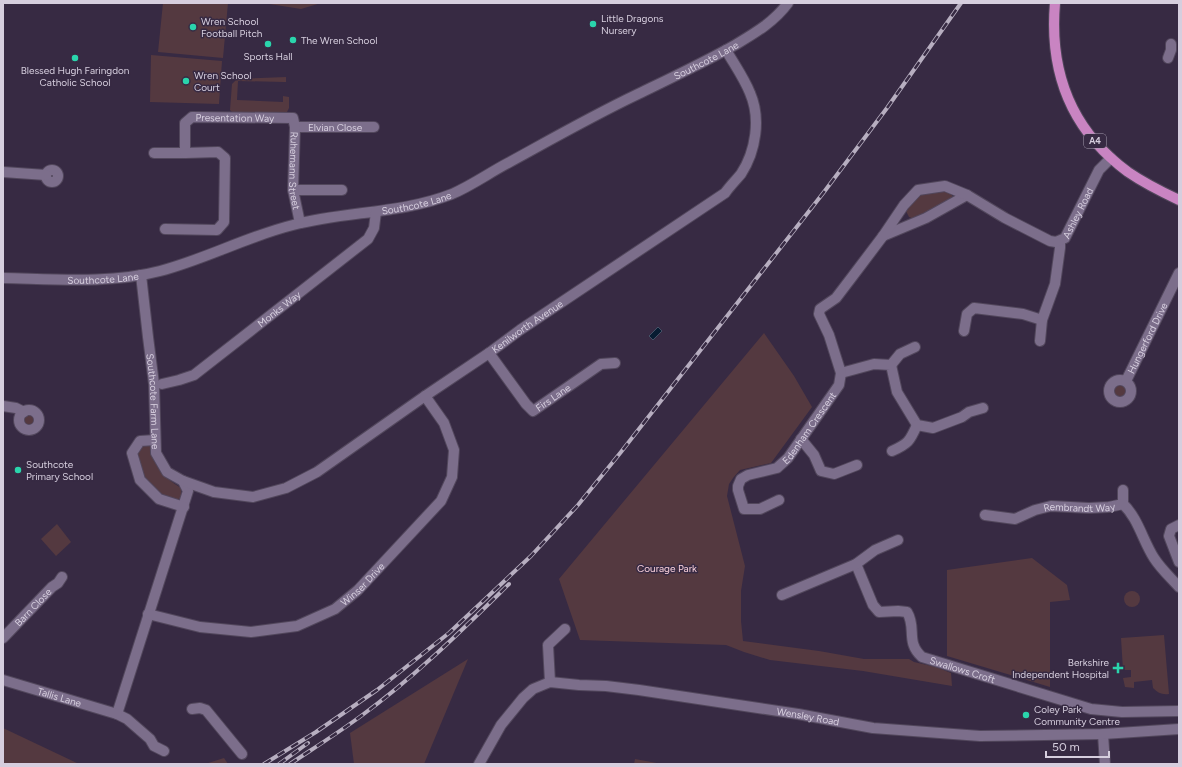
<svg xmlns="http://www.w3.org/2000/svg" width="1182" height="767" font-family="Figtree,sans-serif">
	<rect width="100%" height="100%" fill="#372a43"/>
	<g fill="#543940">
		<path d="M163,3H228L223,58L158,52Z"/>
		<path d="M263,3H321L301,9Z"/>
		<path d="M151,55L222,61L219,104L150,102Z"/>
		<path d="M286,77V82H284L238,81L237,100L283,102V96L289,97V108L287,112H232L230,110L232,84L237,79Z"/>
		<path d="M939,188L952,194V201L914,219L909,217L906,211L916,196Z"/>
		<path d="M764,333L794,376L812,407L771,463L740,470L733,478L729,484L727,496L745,566L741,591V621L743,641L819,651L864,659H909L914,662L936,667L951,673L952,686L863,671L770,660L744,652L726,645L580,640L559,579Z"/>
		<circle cx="1120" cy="391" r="7"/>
		<circle cx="29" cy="420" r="5.5"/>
		<path d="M142,444L149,445C154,451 154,459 157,466C162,476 172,482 181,488V498L174,501L155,490L144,477L137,451Z"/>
		<path d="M57,524L71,542L56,556L41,539Z"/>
		<path d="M1032,558L1067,585L1070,600L1050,602V687L947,656V570Z"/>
		<circle cx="1132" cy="599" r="8"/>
		<path d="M1164,635L1169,694C1162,695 1158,693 1153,688L1152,680L1134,682V688L1125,687L1123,678L1131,677V670H1123L1121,638Z"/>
		<path d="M468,659L424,764H354L350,733Z"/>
		<path d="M3,728L79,764H3Z"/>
		<path d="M224,758L228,764H205Z"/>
		<path d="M635,759L662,764H634Z"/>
	</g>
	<path fill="#071c32" stroke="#455166" d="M658,327L662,331L653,340L649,336Z"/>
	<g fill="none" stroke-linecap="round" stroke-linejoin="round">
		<defs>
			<g id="minor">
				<path d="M1168,58L1171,50V44"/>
				<path id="s1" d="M295,127H374"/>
				<path d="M154,153H185"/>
				<circle cx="52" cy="176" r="6"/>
				<path d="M3,172L46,175"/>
				<path d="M293,190H342"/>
				<path id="s2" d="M165,229L217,230L224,222L225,158L218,152L185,153V123L192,117L293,118L295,127L293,190L300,223"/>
				<path d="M883,236L926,218L967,195"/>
				<path id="s3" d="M141,275L148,337L154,384L156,453L167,472L183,481L188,491L117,714L127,719L150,739L154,746L164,751"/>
				<path id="s4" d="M3,278C53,279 111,284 160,271C206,259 248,236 293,225C346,211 401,214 452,194C471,186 489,173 508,163C550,140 592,116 636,95C669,79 703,63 735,45C755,33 774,22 788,3"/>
				<path d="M964,331L967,314L974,308L1023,314L1042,320"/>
				<path d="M1040,341L1042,320L1055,284L1060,248V241"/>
				<path id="s5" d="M489,353L526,404L533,411L601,364L615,363"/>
				<path d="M891,365L900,354L915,347"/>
				<path d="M841,373L874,364L891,365L897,392L917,425L933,428L962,417L969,412L983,408"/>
				<circle cx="1120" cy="391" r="11"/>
				<path id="s6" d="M1126,381L1179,273"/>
				<path id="s7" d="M162,384L179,380L194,375L368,239L374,228L376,212"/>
				<path d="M3,406L16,408L24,412"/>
				<circle cx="29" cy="420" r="10"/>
				<path d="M801,439L814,455L821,471L834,474L857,465"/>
				<path d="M155,440L140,441L132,453L140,480L159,499L184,507"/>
				<path d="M892,451C908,444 910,441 917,425"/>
				<path id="s8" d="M183,481L214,492L253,497L286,488L317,472L425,396L489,353L520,330L725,193C730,186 736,180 741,174C756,151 761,118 750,93C744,78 734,64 726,50"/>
				<path d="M1123,490V504"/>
				<path id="s9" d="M779,500L760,509H744L738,490V486L741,479L748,475L777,468L788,458L839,385L841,373L829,335L819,314L820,309L836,298L852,277L883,236L904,205L918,190L945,186L967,195L1005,218L1050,241L1056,242L1065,238L1099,170L1111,158"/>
				<path id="s10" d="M985,515L1015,519L1035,510L1051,506L1089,508L1109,507L1123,504C1138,518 1143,541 1154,558C1161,569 1171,578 1179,587"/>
				<path d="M1179,525L1171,529L1169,536L1179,562"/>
				<path id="s11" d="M856,564L873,605L879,612L898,611L907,612C917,628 905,642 922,657L1091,709L1122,712L1179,711"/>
				<path d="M782,595L856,564L875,550L898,540"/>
				<path id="s12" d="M148,614L200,627L251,632L297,626L335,609L358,590L441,501L452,477L454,450L444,423L425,396"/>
				<path id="s13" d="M3,638L52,587L58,583L62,577"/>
				<path id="s14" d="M3,680L117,714"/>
				<path d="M550,682L548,645L565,629"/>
				<path d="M192,709L200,708L206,710L242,754"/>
				<path d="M1103,734L1105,764"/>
				<path id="s15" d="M479,764L501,725L523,698L533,689L550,682L579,685L606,686L639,690L798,714L873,728L980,736L1103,734L1179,729"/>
			</g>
			<path id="major" d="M1055,3C1049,73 1071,130 1128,172C1144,183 1162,192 1179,200"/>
		</defs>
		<use href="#minor" stroke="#52475c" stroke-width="12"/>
		<use href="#major" stroke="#52475c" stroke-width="12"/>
		<use href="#minor" stroke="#7c6e8b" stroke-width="10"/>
		<use href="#major" stroke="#c984c2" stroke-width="10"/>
		<defs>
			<g id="rail">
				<path d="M264,764L316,732L377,690L449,633L531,556L578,505L621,452L824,192L887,108L961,3"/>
				<path d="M279,764L308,743"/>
				<path d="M290,764C314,748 338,733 361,716C415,677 462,630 509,584"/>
			</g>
		</defs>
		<use href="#rail" stroke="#b7aec0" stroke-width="4"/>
		<use href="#rail" stroke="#372a43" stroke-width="2.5" stroke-dasharray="8" stroke-linecap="butt"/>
	</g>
	<g fill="#2ad5ac" stroke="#372a43" stroke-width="1.5">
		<circle cx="593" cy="24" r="4"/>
		<circle cx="193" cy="27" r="4"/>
		<circle cx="293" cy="40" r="4"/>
		<circle cx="268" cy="44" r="4"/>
		<circle cx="75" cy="58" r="4"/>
		<circle cx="186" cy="81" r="4"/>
		<circle cx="18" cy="470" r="4"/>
		<path d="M1116 662h4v4h4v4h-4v4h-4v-4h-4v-4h4z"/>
		<circle cx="1026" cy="715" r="4"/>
	</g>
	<g text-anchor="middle" stroke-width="3" stroke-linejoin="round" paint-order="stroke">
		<rect fill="#372a43" stroke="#a69db0" stroke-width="1" x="1084" y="134" width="22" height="14" rx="3"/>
		<g font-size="9" font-weight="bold" fill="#d6cede">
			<text x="1095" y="144">A4</text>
		</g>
		<g font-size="10" fill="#d6cede" stroke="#372a43" text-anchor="start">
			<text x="601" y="22">Little Dragons<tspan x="601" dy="12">Nursery</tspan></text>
			<text x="201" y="25">Wren School<tspan x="201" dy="12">Football Pitch</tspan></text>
			<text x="301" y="44">The Wren School</text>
			<text x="268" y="60" text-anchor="middle">Sports Hall</text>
			<text x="75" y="74" text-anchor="middle">Blessed Hugh Faringdon<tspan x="75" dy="12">Catholic School</tspan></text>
			<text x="194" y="79">Wren School<tspan x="194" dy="12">Court</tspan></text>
			<text x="26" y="468">Southcote<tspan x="26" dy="12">Primary School</tspan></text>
			<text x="1109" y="666" text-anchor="end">Berkshire<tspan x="1109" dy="12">Independent Hospital</tspan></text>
			<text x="1034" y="713">Coley Park<tspan x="1034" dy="12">Community Centre</tspan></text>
		</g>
		<g font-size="10" fill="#d6cede" stroke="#372a43">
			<text dy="4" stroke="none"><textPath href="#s4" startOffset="748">Southcote Lane</textPath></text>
			<text dy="4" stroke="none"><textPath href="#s2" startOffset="251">Presentation Way</textPath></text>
			<text dy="4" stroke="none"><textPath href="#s1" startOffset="40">Elvian Close</textPath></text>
			<text dy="4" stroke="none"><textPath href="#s2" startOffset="362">Ruhemann Street</textPath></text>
			<text dy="4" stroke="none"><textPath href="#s4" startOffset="424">Southcote Lane</textPath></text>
			<text dy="4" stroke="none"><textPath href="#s9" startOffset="636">Ashley Road</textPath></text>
			<text dy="4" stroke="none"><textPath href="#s4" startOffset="100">Southcote Lane</textPath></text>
			<text dy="4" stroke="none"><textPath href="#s7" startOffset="141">Monks Way</textPath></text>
			<text dy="4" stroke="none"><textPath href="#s8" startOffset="397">Kenilworth Avenue</textPath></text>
			<text dy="4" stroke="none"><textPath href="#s6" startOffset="48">Hungerford Drive</textPath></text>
			<text dy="4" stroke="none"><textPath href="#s5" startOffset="97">Firs Lane</textPath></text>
			<text dy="4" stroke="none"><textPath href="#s3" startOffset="127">Southcote Farm Lane</textPath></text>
			<text dy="4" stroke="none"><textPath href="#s9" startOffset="158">Edenham Crescent</textPath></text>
			<text dy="4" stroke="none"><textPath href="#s10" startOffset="97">Rembrandt Way</textPath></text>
			<text dy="4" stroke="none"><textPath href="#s12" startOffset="230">Winser Drive</textPath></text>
			<text dy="4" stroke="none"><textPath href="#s13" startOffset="43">Barn Close</textPath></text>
			<text dy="4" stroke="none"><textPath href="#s11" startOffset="173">Swallows Croft</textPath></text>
			<text dy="4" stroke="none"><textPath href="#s14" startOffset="59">Tallis Lane</textPath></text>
			<text dy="4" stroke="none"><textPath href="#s15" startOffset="372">Wensley Road</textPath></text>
		</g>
		<g font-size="10" fill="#fbd1db" stroke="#372a43">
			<text x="667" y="572">Courage Park</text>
		</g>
	</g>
	<rect width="1182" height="767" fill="none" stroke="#d6cede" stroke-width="8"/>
	<path d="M1046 751v6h63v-6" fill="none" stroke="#d6cede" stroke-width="2"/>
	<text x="1052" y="751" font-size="12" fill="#d6cede" stroke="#372a43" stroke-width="3" paint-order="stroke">50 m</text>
</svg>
